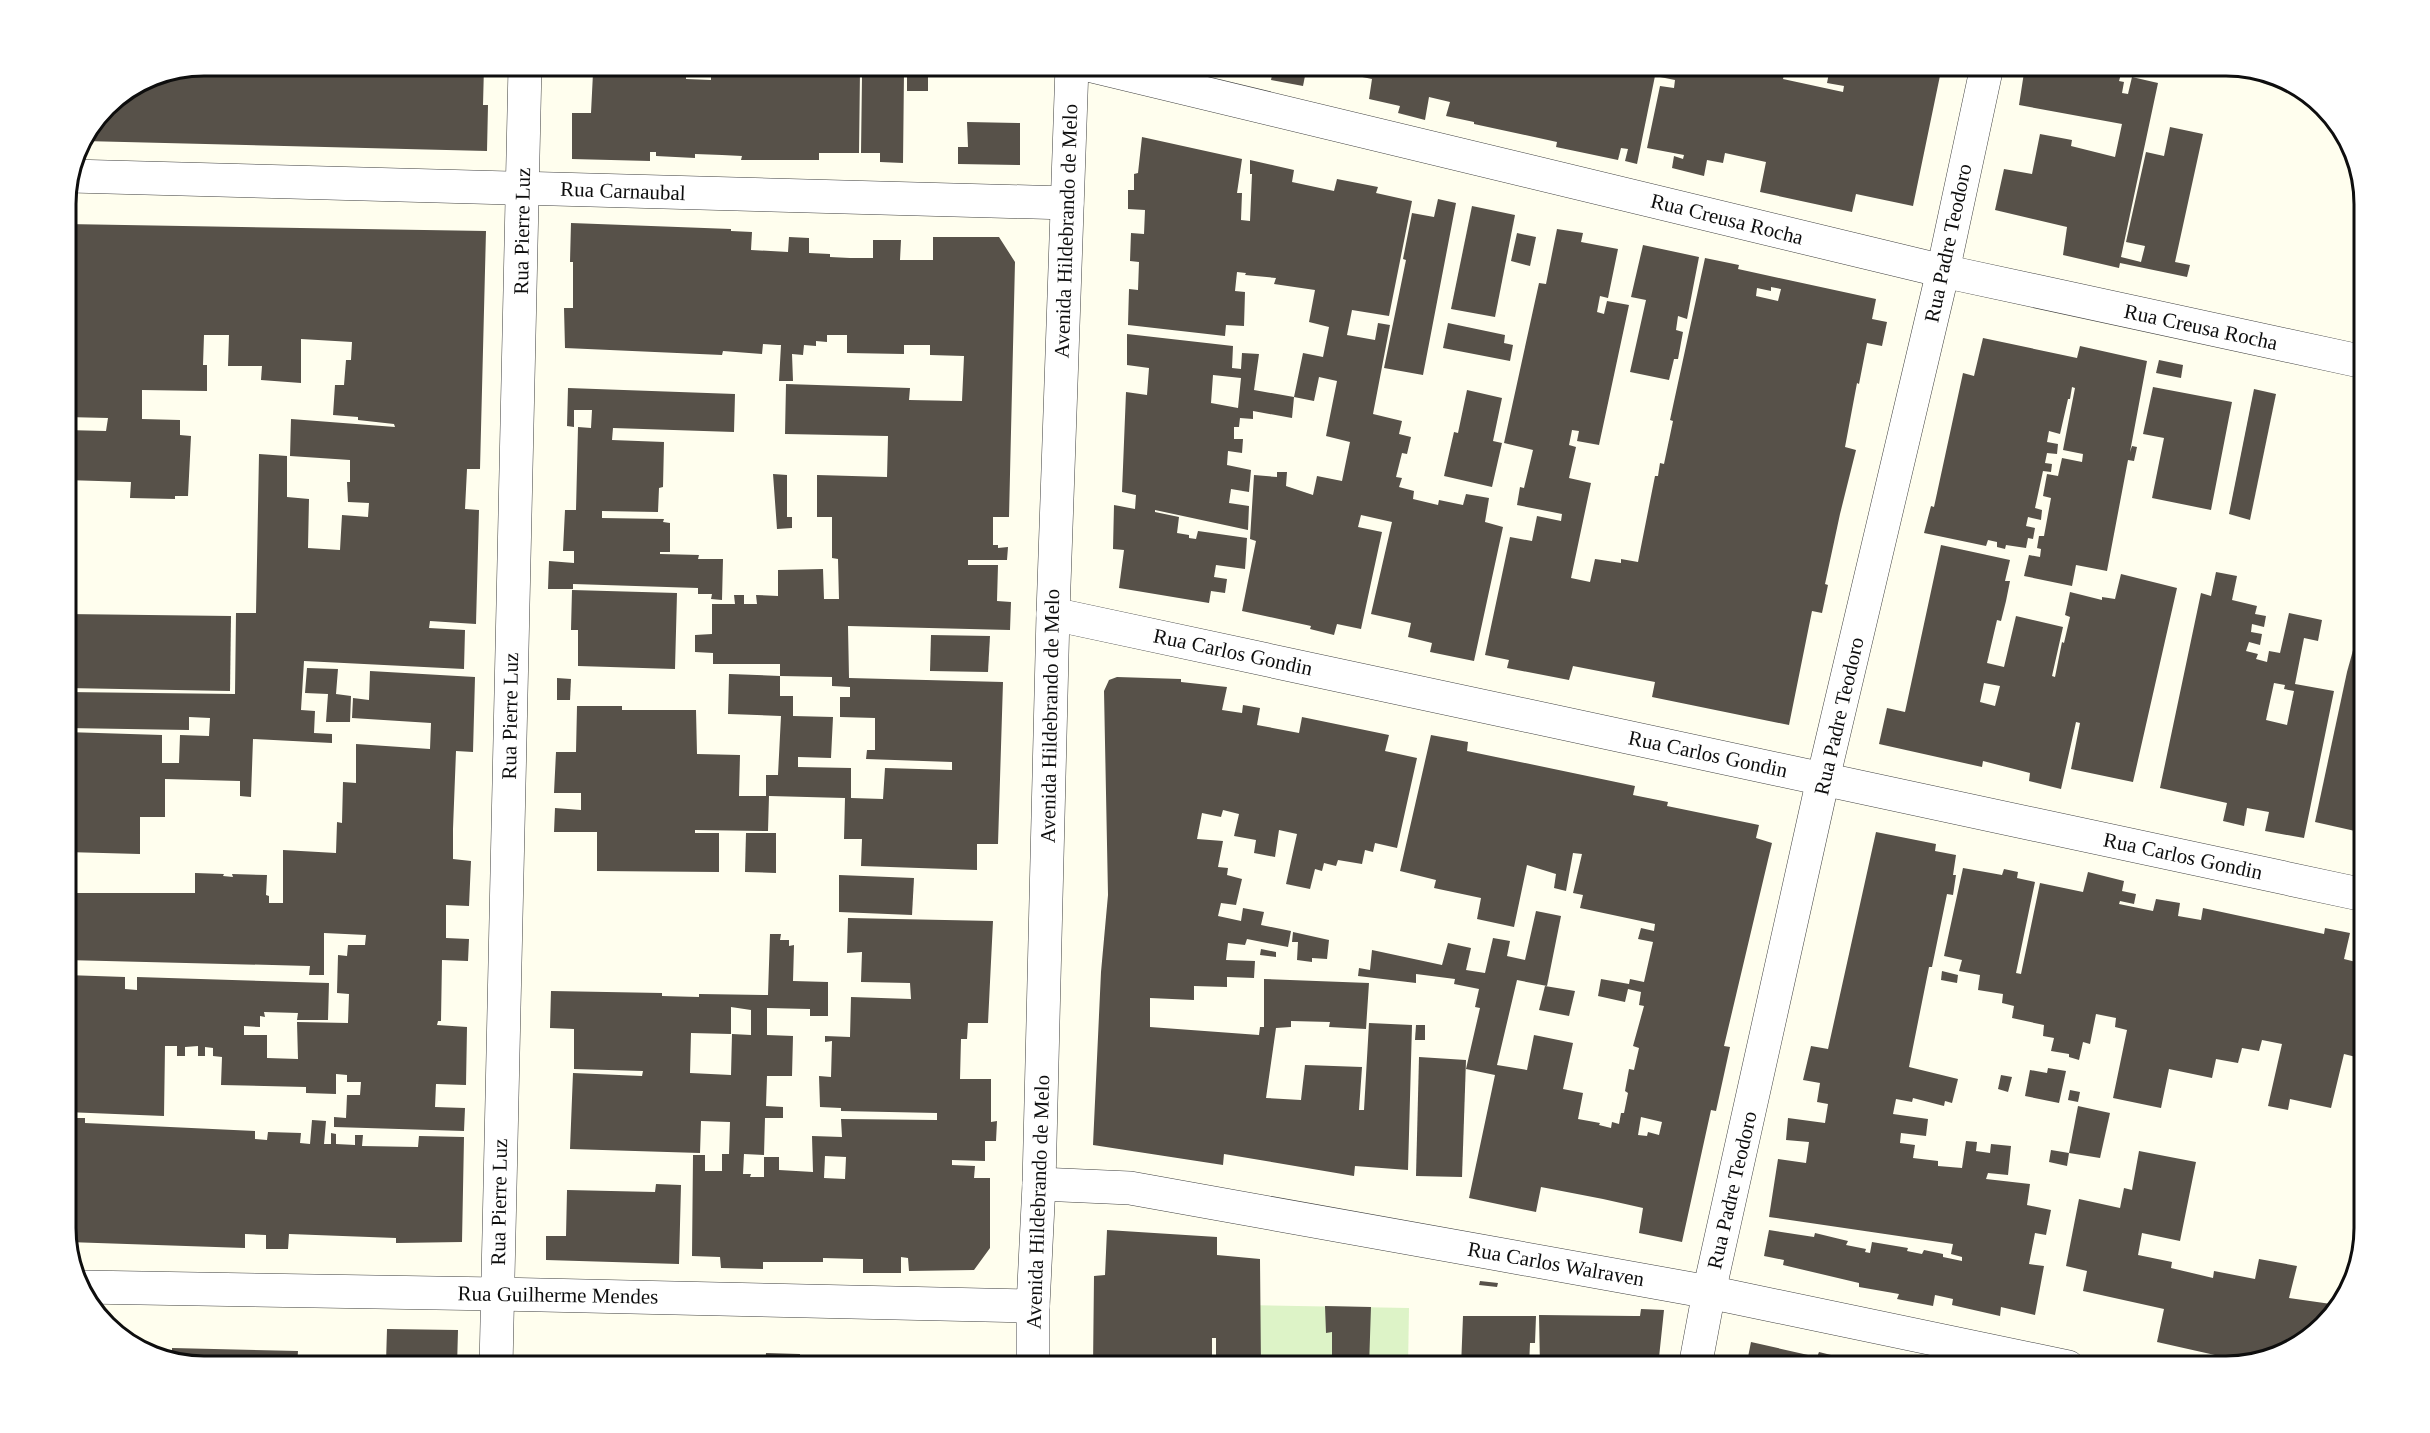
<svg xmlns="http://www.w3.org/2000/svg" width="2430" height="1433" font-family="'Times New Roman',serif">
	<rect width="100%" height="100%" fill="#fffeee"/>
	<path fill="#ddf3c7" d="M1243,1305L1409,1308L1408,1367H1242Z"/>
	<g fill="#575149" fill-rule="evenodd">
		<path d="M204,66H484L483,105H488L487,151L84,141L107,106L152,76Z"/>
		<path d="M590,66H650V70L590,68Z"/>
		<path d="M696,66H820V72L860,70L859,153H819V160H741L742,156L722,155L695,154V158L656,156V152H650V161L572,159V113H591L593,73L686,76V79L711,80V72L696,71Z"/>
		<path d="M907,66H988V77L928,76V91H907Z"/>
		<path d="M1205,66H1251L1250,77L1204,70Z"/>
		<path d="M1274,66H1307L1303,86L1271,80Z"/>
		<path d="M1309,66H1393L1392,73L1406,75L1408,66H1786L1783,79L1843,92L1844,86L1827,83L1830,68L1834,69V66H1942L1913,206L1856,194L1852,212L1760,192L1766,162L1725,153L1723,163L1707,160L1704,176L1672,168L1674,156L1683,159L1684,155L1647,148L1660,86L1674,88L1675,80L1655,76L1637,164L1625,161L1628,149L1621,148L1618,160L1556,147L1557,142L1474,124V122L1446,116L1450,102L1429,97L1425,120L1398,113L1400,106L1369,99L1372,79Z"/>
		<path d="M2025,66H2134L2132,76L2121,74L2119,81L2124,82L2122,93L2128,94L2132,77L2158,83L2121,257L2141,262L2145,246L2126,242L2146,152L2164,156L2170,127L2203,134L2175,262L2190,265L2187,277L2120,263L2119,268L2063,255L2067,227L1995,210L2004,169L2032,174L2040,134L2072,140L2071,146L2115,157L2122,124L2019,105Z"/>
		<path d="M882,72H904L903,163L880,162V153H861L862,77H882Z"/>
		<path d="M967,122L1020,123V165L958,164V147H968Z"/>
		<path d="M1142,137L1242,159L1237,193H1242L1241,220L1250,221L1252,174H1250V160L1294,170L1292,182L1334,191L1337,179L1378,187L1376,193L1412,201L1389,316L1352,310L1347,335L1375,340L1378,323L1390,325L1373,414L1402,421L1399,434L1411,437L1407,454L1402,453L1396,477L1402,478L1399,487L1414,491L1413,499L1438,505L1439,500L1463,505L1466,494L1489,498L1485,522L1503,527L1474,661L1430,652L1432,643L1408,637L1411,623L1371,614L1392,522L1361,515L1358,527L1382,532L1361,629L1337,624L1334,635L1310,629L1311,626L1242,611L1256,541L1250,539L1254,475L1277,477V472H1287L1286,486L1313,495L1317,476L1342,481L1350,442L1326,436L1337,381L1319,377L1314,401L1294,397L1303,353L1323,357L1329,327L1309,322L1315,290L1274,284L1276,278L1245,275L1246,273L1237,272L1235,291L1245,292L1244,326L1226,325L1225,336L1128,325L1129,289L1138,290L1139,262L1130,261L1131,233L1144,234L1145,210L1128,209V190H1134V174L1138,173Z"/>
		<path d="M1438,199L1456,203L1423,375L1384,368L1406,260L1403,259L1412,213L1434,217Z"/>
		<path d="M1472,206L1515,215L1495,317L1451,309Z"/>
		<path d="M571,223L731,229V231L752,232L751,250L788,252L789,237L809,238V253L830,254V257L850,258H873V240H901L900,260H933V237H999L1015,262L1009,517H993V545H998V548L1008,547L1007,560H968V565H998L997,601L1011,602L1010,630L848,626L849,678L1003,682L998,844H977V870L861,866L862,839H844L845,798L769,796L768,831L695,830V833H719V872L597,871V832H554L555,808L581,810V793H554L556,752H576L577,706H622V710H696L697,754L740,755L739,796H766V775H778L781,716L728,714L729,674L780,676V664H713V653L695,652V635L712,634V604H735L734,595H744V604H757L756,595L778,596V570L823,569L824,599H839L838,559L832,558V517H817V475L887,477L888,436L785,434L786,384L910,388L909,400L962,401L964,356L930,355V345H904V354L847,353V335H827V342L816,341V346L804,345L803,355L792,354L793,381H779L781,345H778L763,344L762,354L723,351L722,355L565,348L564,308H573V262H570ZM780,676L832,677V686L850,687V697H840V717L875,718V750H867L866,759L952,762V770L885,768L883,799L851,798V768L798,767V757L831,758L833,717L793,716V696H780Z"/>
		<path d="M66,224L486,231L480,469H467L465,509L479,510L476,624L430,621L429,628L465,630L464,669L304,661L301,710L315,711L314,733L332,734V743L253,739L251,797L240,796V781L165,779V817H140V854L66,852V732L162,735V763H179L180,735L209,736L210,718L189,717V730L66,728V692L235,694L236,613H256L259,454L287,456V497L309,499L308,548L340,550L342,515L368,517L369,503L348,502L347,482H350V460L290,456L291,419L395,427L394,424L358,420V417L333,415L335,385H344L346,360H351L352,342L301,339V383L261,380L262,366H228L229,335H204L203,365H207V391L142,390V419L180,420V435L191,436L188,496H175V499L130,498L131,482L66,480V430L106,431L108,418L66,417V388H74V362H66Z"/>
		<path d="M1557,229L1583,233L1581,242L1618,249L1608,298L1600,296L1597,312L1604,314L1607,301L1629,305L1599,445L1577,441L1579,431L1572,430L1569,445L1576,447L1569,478L1591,483L1571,578L1590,582L1595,559L1621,563V559L1638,562L1655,476H1658L1660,463L1664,464L1673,421L1670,420L1705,258L1739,265L1738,269L1876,299L1872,319L1887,322L1882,346L1867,343L1859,384L1857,383L1845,447L1856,450L1840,514L1825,584L1828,585L1822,613L1812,611L1789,725L1652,697L1655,682L1573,666L1569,680L1507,668L1509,660L1485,655L1510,537L1532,541L1537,516L1561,521L1562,514L1517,505L1520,487L1524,488L1533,450L1504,443L1539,283L1546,284ZM1771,287L1781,289L1778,301L1756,296L1757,288L1771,291Z"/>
		<path d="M1517,233L1536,237L1530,266L1511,261Z"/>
		<path d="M1643,245L1699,257L1687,319L1678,316L1676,330L1683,332L1678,359H1674L1669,380L1630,372L1646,300L1631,297Z"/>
		<path d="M1448,323L1505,335L1504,343L1513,345L1510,361L1443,348Z"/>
		<path d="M1127,334L1233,346L1232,368L1241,369L1242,353L1259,354L1254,390L1294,397L1292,418L1253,411V419L1240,418L1239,427H1234V439H1243L1242,453L1228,451L1227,465L1251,470L1249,492L1231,489L1229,503L1249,506L1248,530L1155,510V512L1179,517L1177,533L1189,535V538L1196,539L1198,531L1247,538L1245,569L1216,565L1214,577L1227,579L1225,593L1211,591L1209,603L1119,588L1124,550L1113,549L1114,505L1135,509L1136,495L1122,492L1126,392L1147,395L1149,368L1127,365ZM1213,375L1241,378L1238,408L1211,403Z"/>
		<path d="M1983,338L2077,358L2080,346L2147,361L2130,452L2132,446L2137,447L2134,461L2128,460L2107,571L2076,565L2072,586L2024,576L2029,555L2040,557L2041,549L2037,548L2039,536H2044L2051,498L2043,496L2047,474L2058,476L2062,458L2082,462L2083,454L2063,450L2075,388L2072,387L2070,399H2068L2060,434L2049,431L2047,442L2058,444L2057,454L2047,453L2045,463L2052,464L2051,472L2043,471L2035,508L2042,510L2041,520L2028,517L2026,526L2035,528L2033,539L2028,538L2026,548L2006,545L2005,549L1997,547V542L1988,540L1986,546L1924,533L1931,506L1934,507L1963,373L1974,376Z"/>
		<path d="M2159,360L2183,365L2181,378L2156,373Z"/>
		<path d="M2153,387L2232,402L2211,510L2152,498L2164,438L2143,434Z"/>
		<path d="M568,388L735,394L734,432L613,428L612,440L664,442L663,487L659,488L658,512L602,511V518L664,519L663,522L670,523V552H660V554L699,555L698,559H723L722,600L711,599L712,594H698V588L573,584V589H548L549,561L574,563V551H563L565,510H576L578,427L591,428L592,410H574V427L567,426Z"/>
		<path d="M2254,389L2276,394L2250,520L2229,514Z"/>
		<path d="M1467,390L1502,398L1493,441L1502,443L1492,487L1444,476L1454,432L1458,433Z"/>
		<path d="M773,474L787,475V517H792V528L777,529Z"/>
		<path d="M1941,545L2010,560L2005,581H2010L2006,601L2001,621L1997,620L1987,663L2004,667L2016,616L2063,627L2052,676L2055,677L2062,642L2064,643L2070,617L2065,615L2070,592L2102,600V597L2115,599L2121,574L2177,588L2133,782L2071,769L2080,723L2076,722L2061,789L2029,781L2030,773L1983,761L1982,767L1879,744L1887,708L1905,712ZM1984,683L2000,686L1995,706L1980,702Z"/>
		<path d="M2216,572L2237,576L2232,600L2257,606L2255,614L2266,616L2264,627L2252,624L2251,632L2262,634L2260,645L2249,642L2246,651L2258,654L2256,659L2267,662L2269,651L2280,653L2289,613L2322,620L2318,641L2304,638L2295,684L2334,691L2304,838L2265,831L2269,812L2247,808L2244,826L2223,821L2227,803L2160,788L2201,593L2211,596ZM2274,683L2285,685L2284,689L2294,691L2287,725L2266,720Z"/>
		<path d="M2358,583L2364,585V605L2354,603Z"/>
		<path d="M572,590L677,593L675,669L578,666V630H571Z"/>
		<path d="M66,614L231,616L230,691L66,688Z"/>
		<path d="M2363,614L2364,615V833L2315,822L2347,672Z"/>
		<path d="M931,635L990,636L988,672L930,671Z"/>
		<path d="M307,668L338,669L336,694L351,696L350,722H326L328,694L305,693Z"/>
		<path d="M370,671L475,677L473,752L456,751L453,829V859L471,861L469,906L446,905V938L469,939L468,961L442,960L441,1021H438L437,1025L467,1027L466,1085L436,1084L435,1107L465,1108L464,1131L334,1127V1117L346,1118L347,1095H360L361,1082H347V1075L336,1074V1094L306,1093V1087L221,1085L222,1057L213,1056V1048L205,1047V1056H198V1046L185,1047V1056H177V1046H165L164,1116L66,1112V975L125,977V989L137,990V977L329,983L328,1020H297L298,1013L264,1012L265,1017L260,1016V1027L244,1026V1035H267V1058L298,1059L297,1022L348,1023L349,994L337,993L338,955L347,956L348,945H365L366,935L324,933V975H309L310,966L66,960V893H195V873L224,874L223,876L233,877L232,874L267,875L266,895L269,896V903H283V850L336,853L337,822L342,823L343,782L356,783V744L430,749L431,723L352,718L353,698L369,700Z"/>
		<path d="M1117,677L1181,679V682L1227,687L1222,710L1242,713L1243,705L1260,708L1257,725L1299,733L1302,717L1389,735L1385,751L1417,758L1397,848L1375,843L1373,852L1365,850L1362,864L1338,860L1336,866L1324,863L1322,871L1315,869L1310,889L1286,884L1297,834L1279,830L1275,857L1254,853L1256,840L1234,836L1239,814L1223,810L1221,817L1202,813L1197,839L1223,841L1218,867L1228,868L1227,875L1242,879L1236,905L1221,903L1218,916L1241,921L1243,908L1264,912L1261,925L1291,931L1288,947L1247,939L1245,945L1228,943L1226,960L1255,961L1254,978L1227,977V987L1194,986V1000L1150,998V1027L1259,1035L1260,1027H1264V979L1369,983L1366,1029L1329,1027L1330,1022L1291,1021V1027L1276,1028L1266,1098L1301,1100L1305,1065L1362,1067L1359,1110H1364L1369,1023L1412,1025L1408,1170L1355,1166L1354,1176L1224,1154L1223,1165L1093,1145L1101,972L1108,895L1104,691L1109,680Z"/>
		<path d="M557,678L571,679L570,700H557Z"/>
		<path d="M1431,735L1468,742L1467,751L1635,786L1633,795L1668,802L1667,806L1759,825L1756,838L1772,843L1724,1046L1730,1047L1716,1111L1711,1110L1682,1242L1639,1233L1643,1208L1603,1199L1541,1187L1536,1212L1469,1198L1495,1075L1466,1069L1480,1008L1475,1007L1479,989L1454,984L1455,979L1416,974V983L1358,976L1359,968L1370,970L1372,950L1442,965L1448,943L1471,948L1466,970L1485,973L1493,938L1510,941L1507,956L1525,960L1536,911L1561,916L1547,986L1517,980L1497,1065L1527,1070L1534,1035L1573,1043L1563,1089L1583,1093L1578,1119L1600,1123L1599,1125L1611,1128L1612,1122L1619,1124L1621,1113H1624L1628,1093L1625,1091L1629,1069L1634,1070L1639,1048L1633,1046L1644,1006L1639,1005L1641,992L1628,989L1625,1002L1598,996L1601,979L1629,984L1630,979L1644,982L1653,942L1638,939L1641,928L1654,931L1655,924L1580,908L1583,895L1573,893L1582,854L1573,853L1566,891L1554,888L1556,874L1527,865L1514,927L1477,919L1481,898L1434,888L1436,880L1400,871ZM1641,1117L1662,1122L1659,1135L1648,1132L1647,1136L1638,1135Z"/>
		<path d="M1876,832L1936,844L1935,851L1956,855L1953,875H1956L1953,895L1947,894L1932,967H1929L1909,1067L1958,1079L1952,1103L1945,1101L1944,1106L1913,1098L1912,1102L1896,1099L1893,1114L1928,1119L1926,1136L1901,1133L1900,1143L1915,1145L1913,1158L1938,1161V1166L1962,1168L1966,1141L1977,1142L1976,1151L1990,1153L1991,1144L2011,1146L2008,1175L1988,1173L1986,1179L2030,1184L2027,1205L2051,1210L2046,1235L2035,1233L2029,1264L2044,1266L2035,1315L2001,1307L2000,1316L1952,1305L1953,1299L1935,1295L1933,1306L1897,1299L1899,1294L1859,1287V1283L1783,1265L1784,1260L1764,1256L1769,1230L1814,1237L1815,1233L1848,1241L1846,1245L1866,1249L1865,1252L1870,1253L1872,1242L1908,1248L1907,1251L1922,1254L1924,1250L1943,1254V1257L1962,1261V1257L1951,1254L1953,1244L1769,1217L1778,1159L1806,1163L1809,1142L1786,1140L1788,1118L1825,1123L1828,1104L1817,1102L1820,1083L1803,1080L1811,1046L1828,1049Z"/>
		<path d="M746,833H776V873L745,872Z"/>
		<path d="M1963,868L2002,875L2004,869L2018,872L2017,878L2035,882L2016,973L2021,974L2040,883L2083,892L2088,872L2124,881L2122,891L2136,894L2134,904L2120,901L2119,904L2153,911L2156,899L2180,903L2178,916L2201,920L2203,908L2324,934L2325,928L2350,933L2344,959L2364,964V1059L2344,1054L2331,1108L2290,1099L2288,1110L2268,1106L2282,1044L2262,1040L2259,1051L2242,1048L2238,1063L2216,1059L2212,1078L2169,1069L2161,1108L2113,1098L2127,1030L2115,1027L2116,1018L2096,1014L2090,1044L2083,1042L2079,1060L2069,1057V1054L2051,1051L2054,1038L2043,1036L2044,1025L2012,1018L2014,1006L2002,1003L2003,994L1978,990L1980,975L1959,971L1962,960L1944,956Z"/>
		<path d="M839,875L914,878L912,915L839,912Z"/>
		<path d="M848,918L993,921L988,1023H968L967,1039H961L960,1079H991V1122L997,1121L996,1141H985V1161L952,1160V1165L975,1166L974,1178H990V1248L974,1270L909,1271L908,1258L901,1257V1273H863V1259L823,1258V1262H763V1269L721,1268L720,1257L692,1256L693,1155H705V1171H722V1154H729L730,1122L701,1121L700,1153L570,1149L573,1073L642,1076L643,1071L574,1069V1029L550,1028L551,991L662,993V996L699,997V994L768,995L770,934H781L780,940H789V946L794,945L793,981L828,982V1016H810V1009L767,1008V1035L793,1036L792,1076H767L766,1106L783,1107V1118H765L764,1155L744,1154L743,1174H751L750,1177H764V1157H779V1170L813,1172L812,1136L842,1137L841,1119L937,1120V1113L841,1111V1108L820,1107L819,1076L831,1077L832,1041L825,1042V1036L850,1037L851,997L911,999L910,983L861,982L862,952L847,953ZM731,1007L751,1010V1035L732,1034L731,1075L690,1073L691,1033L731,1034ZM825,1156L846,1157L845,1179L824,1178Z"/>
		<path d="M1293,932L1329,940L1327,959L1312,958V962L1297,960L1298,942H1292Z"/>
		<path d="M1261,949L1276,952V957L1260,955Z"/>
		<path d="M1942,971L1958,975L1957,983L1941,980Z"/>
		<path d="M1545,986L1575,991L1569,1016L1539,1010Z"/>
		<path d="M1416,1025H1425V1040H1415Z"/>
		<path d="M1419,1057L1466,1060L1462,1177L1416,1176Z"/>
		<path d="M2048,1068L2066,1071L2059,1103L2025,1096L2030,1070L2047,1073Z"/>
		<path d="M2001,1075L2012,1077L2008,1092L1998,1089Z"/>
		<path d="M2070,1090L2080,1092L2078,1102L2068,1100Z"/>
		<path d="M2078,1106L2110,1113L2100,1158L2069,1153Z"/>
		<path d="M66,1118H85V1123L255,1131V1139L267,1140L268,1132L301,1133L300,1143L310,1144L312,1120L326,1121L324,1144H331V1133L336,1134V1144L355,1145V1135H363L362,1146L418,1147L419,1136L464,1137L462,1242L396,1243V1238L289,1234L288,1249H266V1235L245,1234V1248L68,1242Z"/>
		<path d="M2051,1150L2069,1153L2067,1166L2049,1162Z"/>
		<path d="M2139,1151L2196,1162L2180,1241L2142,1233L2138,1255L2172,1262L2171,1268L2213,1278L2214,1271L2255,1279L2259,1259L2297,1266L2289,1298L2338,1305L2295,1348L2246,1362L2157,1342L2164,1309L2083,1291L2087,1271L2066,1266L2079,1199L2120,1208L2124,1188L2132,1190Z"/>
		<path d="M656,1184L681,1185L679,1264L546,1260V1236H566L567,1190L655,1192Z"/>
		<path d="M1107,1230L1217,1237V1255L1260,1259L1261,1367L1216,1365V1338H1212V1367H1093L1094,1276L1105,1275Z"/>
		<path d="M1480,1281L1498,1283L1497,1287L1479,1285Z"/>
		<path d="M1325,1306L1371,1307L1369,1367H1332V1332L1326,1333Z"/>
		<path d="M1641,1309L1664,1310L1658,1367H1540L1539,1315L1634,1316H1640Z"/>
		<path d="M1463,1316H1536L1535,1343H1530L1529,1367H1461Z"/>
		<path d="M387,1329L458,1330L457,1367H361V1361L386,1362Z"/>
		<path d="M128,1330V1341L116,1331Z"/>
		<path d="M1751,1342L1817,1357L1819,1352L1855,1361L1854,1367H1746Z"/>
		<path d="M172,1348L298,1351L297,1367H204L172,1358Z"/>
		<path d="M766,1353L800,1354V1364L836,1365V1367H765Z"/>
		<path d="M841,1355H882L881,1367H841Z"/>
		<path d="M938,1357L979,1358V1367H937Z"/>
	</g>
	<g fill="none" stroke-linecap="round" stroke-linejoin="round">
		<defs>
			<g id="minor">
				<path d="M1092,66L1943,271L2364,362"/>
				<path d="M71,176L1067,203"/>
				<path d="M1053,614L2364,895"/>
				<path d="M1039,1184L1130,1188L1709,1292L2068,1367"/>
				<path d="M83,1287L497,1294L1033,1306"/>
				<path d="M496,1367L525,66"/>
				<path d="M1033,1367V1306L1039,1184L1053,614L1072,66"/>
				<path d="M1695,1367L1709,1292L1823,779L1943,271L1987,66"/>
			</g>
		</defs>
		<use href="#minor" stroke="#414141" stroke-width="34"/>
		<use href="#minor" stroke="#fff" stroke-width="33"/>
	</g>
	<g text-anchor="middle" stroke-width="6" stroke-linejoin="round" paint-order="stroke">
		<g font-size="21" fill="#0e0e0e" stroke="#fff">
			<text transform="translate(623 191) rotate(2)" y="7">Rua Carnaubal</text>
			<text transform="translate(1727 219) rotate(14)" y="7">Rua Creusa Rocha</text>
			<text transform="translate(522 231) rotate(-89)" y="7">Rua Pierre Luz</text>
			<text transform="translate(1066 231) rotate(-88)" y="7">Avenida Hildebrando de Melo</text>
			<text transform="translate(1948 243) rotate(-78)" y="7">Rua Padre Teodoro</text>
			<text transform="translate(2201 327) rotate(12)" y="7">Rua Creusa Rocha</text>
			<text transform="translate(1233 652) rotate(12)" y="7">Rua Carlos Gondin</text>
			<text transform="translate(510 716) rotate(-89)" y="7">Rua Pierre Luz</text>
			<text transform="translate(1050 716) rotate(-89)" y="7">Avenida Hildebrando de Melo</text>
			<text transform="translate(1839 716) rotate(-77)" y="7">Rua Padre Teodoro</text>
			<text transform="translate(1708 754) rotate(12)" y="7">Rua Carlos Gondin</text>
			<text transform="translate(2183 856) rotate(12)" y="7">Rua Carlos Gondin</text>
			<text transform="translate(1732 1190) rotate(-77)" y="7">Rua Padre Teodoro</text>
			<text transform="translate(499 1202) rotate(-89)" y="7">Rua Pierre Luz</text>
			<text transform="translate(1038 1202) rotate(-88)" y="7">Avenida Hildebrando de Melo</text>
			<text transform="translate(1556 1264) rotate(10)" y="7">Rua Carlos Walraven</text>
			<text transform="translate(558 1295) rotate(1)" y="7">Rua Guilherme Mendes</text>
		</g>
	</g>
	<path d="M0 0H2430V1433H0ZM204 76H2226A128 128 0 0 1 2354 204V1228A128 128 0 0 1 2226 1356H204A128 128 0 0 1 76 1228V204A128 128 0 0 1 204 76Z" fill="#fff" fill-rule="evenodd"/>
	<path fill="none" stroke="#0e0e0e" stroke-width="3" d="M204 76H2226A128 128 0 0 1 2354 204V1228A128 128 0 0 1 2226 1356H204A128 128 0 0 1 76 1228V204A128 128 0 0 1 204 76Z"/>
</svg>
